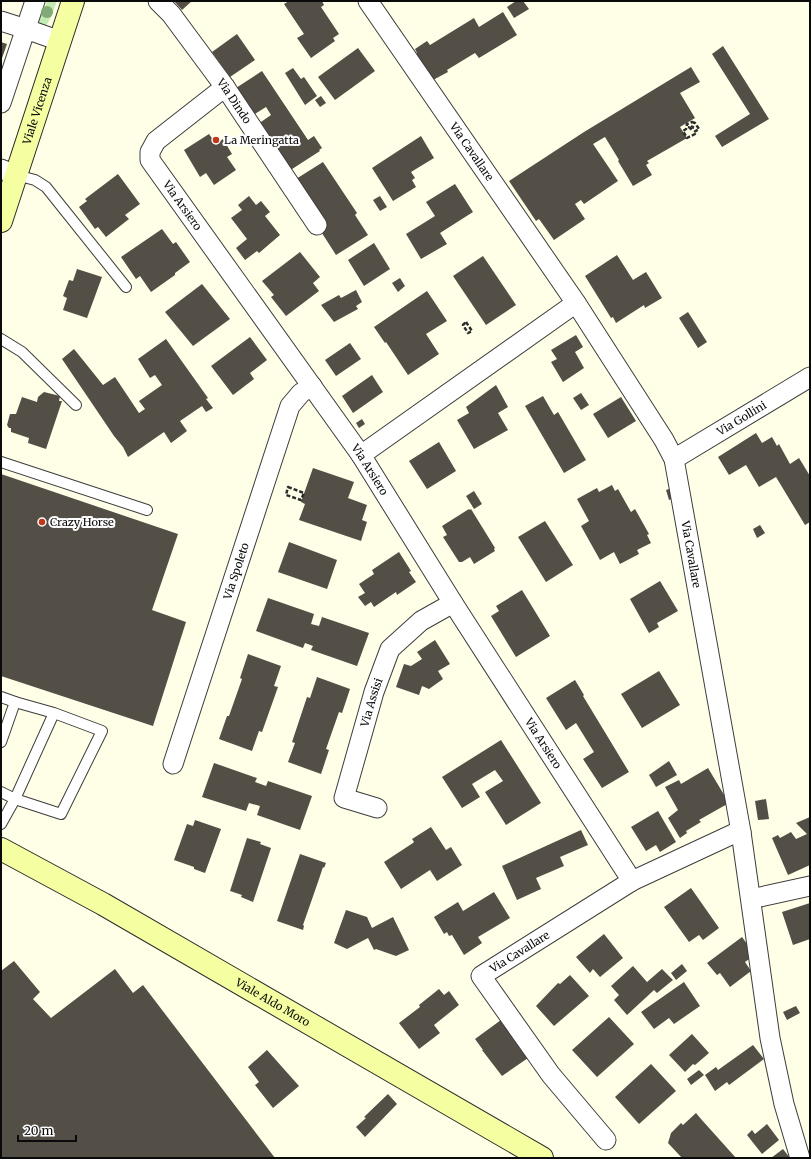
<svg xmlns="http://www.w3.org/2000/svg" width="811" height="1159" font-family="Merriweather,serif">
	<rect width="100%" height="100%" fill="#ffffe7"/>
	<path fill="#c1ebb0" d="M47,1H57L51,17L46,26L39,25L34,22L38,10H44Z"/>
	<g fill="#534e46">
		<path d="M174,1H192L182,10Z"/>
		<path d="M289,1H322L324,5L321,7L339,34L333,38L335,41L311,58L297,38L304,34L284,4Z"/>
		<path d="M516,1H523L529,9L514,18L507,7Z"/>
		<path d="M503,12L517,35L479,58L475,53L447,70L448,72L433,80L416,53H417L415,49L427,41L430,45L474,18L479,27Z"/>
		<path d="M237,34L255,60L230,77L212,52Z"/>
		<path d="M1,42L7,44L1,61Z"/>
		<path d="M723,46L769,119L722,147L715,136L750,114L712,54Z"/>
		<path d="M358,48L375,71L335,100L318,77Z"/>
		<path d="M691,67L700,82L680,93L695,118L680,127L687,138L647,161L649,163L646,165L652,175L633,186L618,161L619,160L605,137L593,144L618,181L584,204L581,200L575,204L585,219L554,240L539,219L536,221L509,181L584,132Z"/>
		<path d="M293,68L301,79L304,77L317,96L305,105L285,73Z"/>
		<path d="M262,71L308,140L314,136L322,148L319,150L320,151L289,171L258,124L271,115L266,107L253,115L236,88Z"/>
		<path d="M321,96L326,103L320,107L315,100Z"/>
		<path d="M209,134L216,144L223,139L232,154L227,157L236,170L214,185L206,173L200,177L184,150Z"/>
		<path d="M421,136L434,158L411,172L415,178L412,180L416,187L393,201L372,168Z"/>
		<path d="M323,162L357,213L355,215L368,235L336,255L320,230L326,227L296,179Z"/>
		<path d="M118,174L140,204L125,215L129,219L106,237L98,227L95,229L79,207L87,201L85,199Z"/>
		<path d="M455,184L473,212L440,233L447,244L421,259L406,234L435,216L426,202Z"/>
		<path d="M249,196L256,205L261,201L270,212L265,216L280,235L259,253L257,251L245,260L236,248L247,239L231,218L242,210L238,205Z"/>
		<path d="M380,196L387,207L380,211L373,200Z"/>
		<path d="M162,229L173,244L176,242L190,262L175,273V275L151,292L140,276L136,279L121,257Z"/>
		<path d="M374,243L390,269L364,286L348,260Z"/>
		<path d="M300,252L320,277L313,283L319,291L286,316L271,297L274,295L262,281Z"/>
		<path d="M617,255L633,280L646,272L662,298L645,308L644,305L616,323L613,317L611,318L585,276Z"/>
		<path d="M483,256L516,305L486,325L453,276Z"/>
		<path d="M77,269L102,277L87,318L63,310L67,298L63,296L69,280L73,281Z"/>
		<path d="M400,278L405,286L398,292L392,283Z"/>
		<path d="M202,284L230,319L193,346L165,312Z"/>
		<path d="M356,290L362,302L356,306L358,309L334,322L321,305L339,295L341,298Z"/>
		<path d="M427,291L447,321L426,334L439,354L408,375L386,342L385,343L374,327Z"/>
		<path d="M688,312L707,342L698,348L679,318Z"/>
		<path d="M576,335L583,347L575,352L584,368L563,382L551,362L557,359L551,350Z"/>
		<path d="M250,337L267,360L250,373L254,379L233,395L211,366Z"/>
		<path d="M166,339L208,398L206,399L213,408L206,412L202,406L180,421L187,431L171,443L164,432L128,457L123,447L114,436L62,359L74,349L103,385L115,377L139,413L145,409L139,401L162,385L155,375L150,378L138,359Z"/>
		<path d="M350,343L361,359L336,376L325,360Z"/>
		<path d="M372,375L383,392L353,413L342,396Z"/>
		<path d="M496,385L508,407L498,413L508,430L474,449L457,420L469,413L466,407Z"/>
		<path d="M44,392L60,396L59,401H62L46,449L28,443L29,438L11,432V428H9L7,425L10,414H16L22,397L37,402L38,397Z"/>
		<path d="M581,393L589,405L581,410L573,398Z"/>
		<path d="M543,396L554,415L558,412L586,460L564,473L525,406Z"/>
		<path d="M621,397L636,421L608,438L593,414Z"/>
		<path d="M362,419L365,424L359,428L356,423Z"/>
		<path d="M756,433L762,443L772,437L777,446L779,444L790,464L799,458L810,476V522L805,525L776,477L759,487L746,465L729,475L718,457Z"/>
		<path d="M439,442L456,471L427,489L409,461Z"/>
		<path d="M313,468L354,482L348,498L367,505L362,520L367,522L361,541L299,520L305,504L301,502Z"/>
		<path d="M1,474L178,534L152,610L186,622L153,726L1,676Z"/>
		<path d="M612,485L615,491L618,489L631,512L635,509L649,534L647,535L651,543L637,550L639,554L620,564L614,552L600,560L581,526L589,521L577,499L597,488L599,492Z"/>
		<path d="M672,488L674,498L669,500L666,490Z"/>
		<path d="M474,491L482,504L474,509L466,496Z"/>
		<path d="M469,509L470,510L471,509L495,548L494,549L495,551L474,564L470,557L462,562H459L443,537L447,535L442,526Z"/>
		<path d="M545,521L573,565L546,582L518,537Z"/>
		<path d="M760,525L765,533L757,538L753,529Z"/>
		<path d="M289,542L337,560L327,589L278,572Z"/>
		<path d="M399,552L411,571L409,572L416,582L397,595L396,592L374,607L371,602L365,606L358,597L365,593L359,584L374,574L372,570Z"/>
		<path d="M660,581L678,611L657,623L659,627L649,633L630,599Z"/>
		<path d="M522,590L550,636L516,657L491,616L499,611L496,606Z"/>
		<path d="M268,598L314,614L311,624L319,626L322,617L369,633L357,666L311,650L313,646L305,643L303,648L256,631Z"/>
		<path d="M435,640L450,664L438,671L443,679L429,689L422,686L419,695L396,687L404,664L411,666L422,659L417,652Z"/>
		<path d="M248,654L281,666L274,686L278,687L262,732L259,731L252,751L219,739L227,716H229L242,679L240,678Z"/>
		<path d="M659,671L680,705L642,728L621,694Z"/>
		<path d="M317,677L350,689L342,713L339,712L326,749L329,750L321,774L288,762L295,743L292,742L307,697L310,698Z"/>
		<path d="M575,680L584,695L583,696L629,772L602,788L583,759L594,752L576,723L566,730L546,698Z"/>
		<path d="M501,740L541,803L506,825L485,792L503,781L495,770L472,784L480,797L462,808L442,777Z"/>
		<path d="M669,761L677,775L656,787L649,775Z"/>
		<path d="M214,763L257,778L255,782L266,786L268,781L312,796L300,830L257,815L260,806L249,803L246,811L202,797Z"/>
		<path d="M708,768L729,803L699,820L701,822L686,831L687,833L680,838L668,818L678,810L665,787L679,780L681,784Z"/>
		<path d="M766,799L769,819L758,820L755,801Z"/>
		<path d="M658,811L676,842L660,852L656,845L646,851L631,827Z"/>
		<path d="M810,817V865L788,875L772,838L778,835L780,838L791,832L796,839L807,834L796,823Z"/>
		<path d="M195,820L221,829L205,873L194,869V867L174,860L187,824L193,826Z"/>
		<path d="M431,827L446,850L451,847L462,865L437,881L430,870L401,889L384,862L413,843L414,842L412,839Z"/>
		<path d="M581,830L588,845L560,857L564,866L536,878L541,889L517,900L502,866Z"/>
		<path d="M247,838L261,842L260,844L271,848L253,902L241,897L242,895L230,891Z"/>
		<path d="M300,854L326,863L324,868L323,867L318,882L303,925L304,926L303,930L277,921Z"/>
		<path d="M691,888L719,928L703,940L699,935L689,942L664,907Z"/>
		<path d="M494,892L510,918L478,937L482,943L464,955L452,935L449,936L447,932L444,934L434,917L458,902L463,911Z"/>
		<path d="M810,903V939L793,945L782,912Z"/>
		<path d="M346,910L367,917L372,928L393,917L409,950L396,956L376,949L374,950L368,938L347,949L334,943Z"/>
		<path d="M604,934L623,958L600,977L593,969L590,973L576,957Z"/>
		<path d="M742,937L755,955L745,962L751,971L730,987L720,973L717,975L707,963Z"/>
		<path d="M14,961L40,992L33,999L51,1018L115,969L133,993L143,985L275,1158H1V971Z"/>
		<path d="M682,964L687,971L676,980L671,973Z"/>
		<path d="M633,966L647,982L662,969L673,980L657,993L654,990L627,1015L614,1000L619,995L611,986Z"/>
		<path d="M570,975L589,996L554,1026L536,1006L558,983L560,984Z"/>
		<path d="M684,982L700,1006L674,1024L669,1018L654,1029L641,1012Z"/>
		<path d="M439,989L444,995L449,991L459,1005L434,1025L440,1033L419,1049L399,1023L420,1007L419,1005Z"/>
		<path d="M796,1006L800,1013L787,1020L783,1012Z"/>
		<path d="M609,1017L634,1044L597,1077L572,1050Z"/>
		<path d="M501,1020L528,1058L502,1076L482,1050H483L475,1039Z"/>
		<path d="M692,1034L709,1053L695,1065L693,1064L685,1072L669,1055Z"/>
		<path d="M753,1045L764,1059L729,1085L727,1082L715,1091L705,1075L716,1067L718,1070Z"/>
		<path d="M267,1050L299,1086L273,1108L255,1085L259,1082L248,1067Z"/>
		<path d="M651,1064L676,1091L639,1124L615,1097Z"/>
		<path d="M699,1070L704,1075L691,1085L687,1079Z"/>
		<path d="M388,1094L397,1104L365,1137L356,1127L366,1118L364,1117Z"/>
		<path d="M696,1113L701,1119L736,1158H682L668,1143L671,1133L681,1123L683,1125Z"/>
		<path d="M767,1124L779,1140L762,1154L747,1135L752,1130L755,1134Z"/>
		<path d="M783,1149L790,1158H771Z"/>
	</g>
	<g fill="none" stroke-linecap="round" stroke-linejoin="round">
		<defs>
			<g id="service">
				<path d="M16,175L35,180L46,187L126,287"/>
				<path d="M1,339L22,352L76,405"/>
				<path d="M1,462L147,510"/>
				<path d="M1,697L15,702L1,742"/>
				<path d="M15,702L54,713L102,731L61,814L15,799L54,713"/>
				<path d="M1,792L15,799L1,824"/>
			</g>
			<g id="minor">
				<path id="s1" d="M158,1L171,14L225,87L317,225"/>
				<path id="s2" d="M368,1L576,303L664,440L674,459L741,832L770,1038L784,1104L800,1158"/>
				<path d="M1,21L26,29L60,41"/>
				<path id="s3" d="M225,87L156,141L150,152V160L361,455L453,603L632,881"/>
				<path d="M1,103L35,1"/>
				<path d="M1,169L16,175"/>
				<path d="M361,455L576,303"/>
				<path id="s4" d="M674,459L810,377"/>
				<path id="s5" d="M173,764L290,406L301,393L312,386"/>
				<path id="s6" d="M377,808L344,798L374,692L390,649L421,621L453,603"/>
				<path d="M751,899L810,886"/>
				<path id="s7" d="M606,1140L551,1075L481,976L632,881L733,834L741,832"/>
			</g>
			<g id="secondary">
				<path id="s8" d="M1,221L73,1"/>
				<path id="s9" d="M1,849L103,904L542,1158"/>
			</g>
		</defs>
		<use href="#service" stroke="#3d3d3d" stroke-width="12"/>
		<use href="#minor" stroke="#3d3d3d" stroke-width="21"/>
		<use href="#secondary" stroke="#2c2c2c" stroke-width="24"/>
		<g stroke="#2c2c2c" stroke-width="2.5" stroke-dasharray="4 2" stroke-linecap="butt">
			<path d="M692,122L695,123L699,129L694,132L695,134L687,138L683,131L686,129L687,124Z"/>
			<path d="M691,126L693,127L692,130L689,127Z"/>
			<path d="M466,322L472,331L468,333L463,325Z"/>
			<path d="M288,487L304,493L301,500L286,495Z"/>
		</g>
		<use href="#service" stroke="#fff" stroke-width="10"/>
		<use href="#minor" stroke="#fff" stroke-width="19"/>
		<use href="#secondary" stroke="#f5ffa2" stroke-width="22"/>
	</g>
	<circle fill="#80aa76" cx="47" cy="12" r="6"/>
	<g fill="#c1371b" stroke="#fff" stroke-width="1.5">
		<circle cx="216" cy="140" r="4"/>
		<circle cx="42" cy="522" r="4"/>
	</g>
	<g text-anchor="middle" stroke-width="4" stroke-linejoin="round" paint-order="stroke">
		<g font-size="11" fill="#0a0a0a" stroke="#fff">
			<text dy="4" stroke="none"><textPath href="#s1" startOffset="126">Via Dindo</textPath></text>
			<text dy="4" stroke="none"><textPath href="#s8" startOffset="116">Viale Vicenza</textPath></text>
			<text dy="4" stroke="none"><textPath href="#s2" startOffset="183">Via Cavallare</textPath></text>
			<text dy="4" stroke="none"><textPath href="#s3" startOffset="164">Via Arsiero</textPath></text>
			<text dy="4" stroke="none"><textPath href="#s4" startOffset="79">Via Gollini</textPath></text>
			<text dy="4" stroke="none"><textPath href="#s3" startOffset="488">Via Arsiero</textPath></text>
			<text dy="4" stroke="none"><textPath href="#s2" startOffset="648">Via Cavallare</textPath></text>
			<text dy="4" stroke="none"><textPath href="#s5" startOffset="203">Via Spoleto</textPath></text>
			<text dy="4" stroke="none"><textPath href="#s6" startOffset="134">Via Assisi</textPath></text>
			<text dy="4" stroke="none"><textPath href="#s3" startOffset="812">Via Arsiero</textPath></text>
			<text dy="4" stroke="none"><textPath href="#s7" startOffset="252">Via Cavallare</textPath></text>
			<text dy="4" stroke="none"><textPath href="#s9" startOffset="312">Viale Aldo Moro</textPath></text>
		</g>
		<g font-size="11" fill="#0a0a0a" stroke="#fff" text-anchor="start">
			<text x="224" y="144">La Meringatta</text>
			<text x="50" y="526">Crazy Horse</text>
		</g>
	</g>
	<rect width="811" height="1159" fill="none" stroke="#0a0a0a" stroke-width="4"/>
	<path d="M18 1135v6h58v-6" fill="none" stroke="#0a0a0a" stroke-width="2"/>
	<text x="24" y="1135" font-size="12" fill="#0a0a0a" stroke="#ffffff" stroke-width="3" paint-order="stroke">20 m</text>
</svg>
